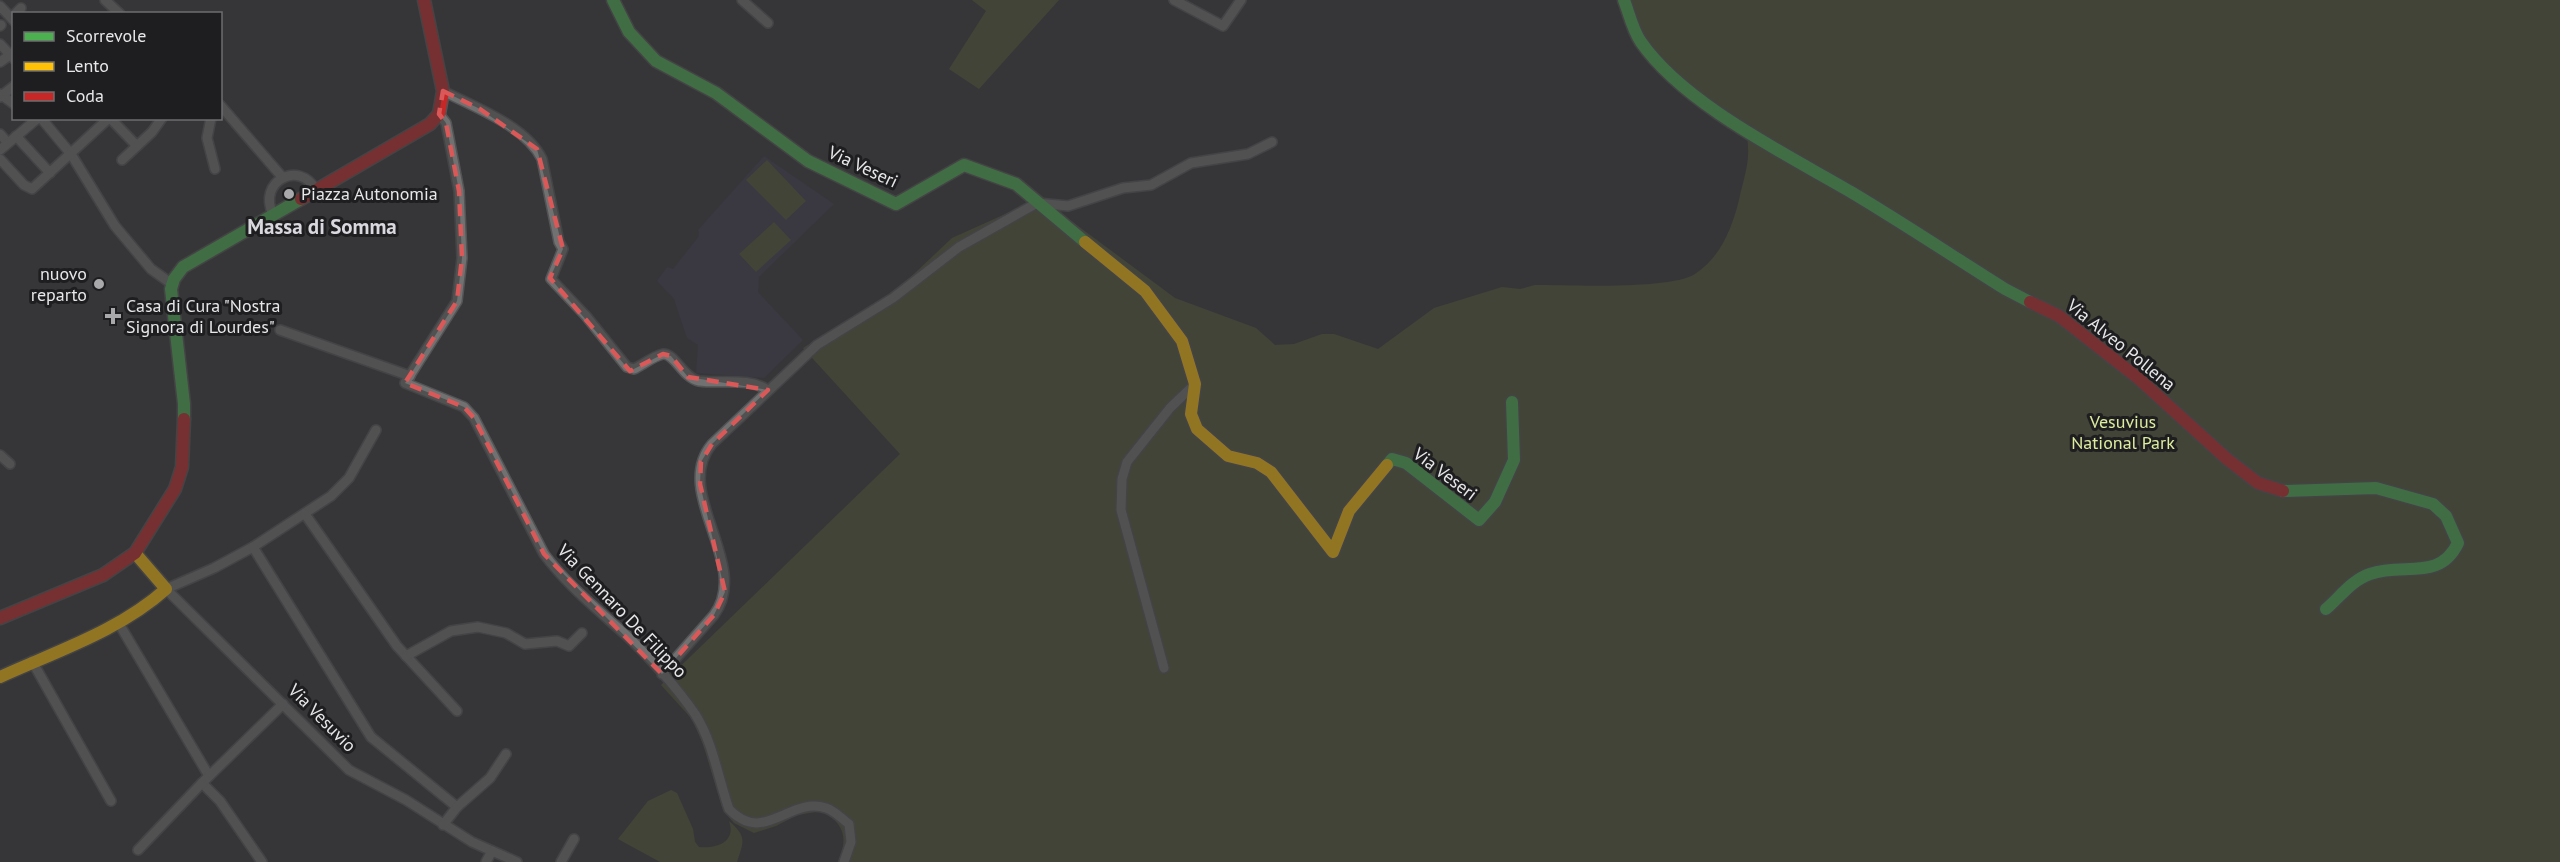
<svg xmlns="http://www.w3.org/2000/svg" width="2560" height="862" font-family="'PT Sans',sans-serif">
	<rect width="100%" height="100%" fill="#373739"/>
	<path fill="#3e3a4a" d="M764,156L834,204L759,277L758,292L803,340L764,378L696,373L698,345L687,338L674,299L657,281L667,267L673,269L699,236L698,230Z"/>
	<g fill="#505537">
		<path d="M972,0H1059L979,89L949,69L986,11Z"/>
		<path d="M1617,0H2560V862H839C847,838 846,825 822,811L797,815L776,826L754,833L734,823L723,810L703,744L692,719L661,685L900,454L803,348L898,289L952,238L1012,211L1051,206L1175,298L1256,328L1275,345L1294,344L1322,334H1334L1378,349L1434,308L1502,287L1520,289L1535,285C1568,285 1671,290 1695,274C1721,257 1732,228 1739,200C1744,176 1751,162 1747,137C1715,114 1669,89 1645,58C1632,41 1624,20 1617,0Z"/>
		<path d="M767,160L806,201L786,220L746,180Z"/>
		<path d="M774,222L791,240L756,272L739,254Z"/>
		<path d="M671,790L677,793L693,829L695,842L699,847C716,849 737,842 729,821C747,837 744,841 737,862H660L618,839L648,801Z"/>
	</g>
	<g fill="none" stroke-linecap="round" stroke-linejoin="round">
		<defs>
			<g id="street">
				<path d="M105,0L120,14"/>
				<path d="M742,0L768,23"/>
				<path d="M1174,0L1223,26L1241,0"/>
				<path d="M0,6L14,21"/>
				<path d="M15,14L21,8"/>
				<path d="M0,26L1,25"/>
				<path d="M0,44L14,59"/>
				<path d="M0,62L14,52"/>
				<path d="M443,91C474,107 526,126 542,159L559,242L563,249L551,279L586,316L627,367L634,369C642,365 654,356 663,354C675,353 683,378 699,381C722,384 748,377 768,390"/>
				<path d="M0,94L14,104"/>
				<path d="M0,97L14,86"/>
				<path d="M220,105L283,178"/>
				<path d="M439,114L446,123L459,191L462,258L457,301L405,383L464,407L474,418L544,554C567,585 597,609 626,635C648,655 678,689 695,714C713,742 718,778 729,809C764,846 789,796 826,808C835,811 841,818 849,824L851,842L844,862"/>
				<path d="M41,118L71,154L115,226L151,269L172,284"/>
				<path d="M110,118L137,146"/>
				<path d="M211,118L207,138L215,169"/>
				<path d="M0,134L8,143"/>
				<path d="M16,136L50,173"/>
				<path d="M0,150L38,118"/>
				<path d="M0,159L24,185L32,189L109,118"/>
				<path d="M122,160L152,132L162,118"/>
				<path d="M273,214C257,182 299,159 316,190"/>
				<path d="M280,330L410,376"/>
				<path d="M376,430L349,478L331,496L253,547L214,568L166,589L349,770L406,800L472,842L517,862"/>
				<path d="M0,455L10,464"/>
				<path d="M305,514L397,646L457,711"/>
				<path d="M253,547L371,737L457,807L443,825"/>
				<path d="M118,622L209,776"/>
				<path d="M406,656L451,631L478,627L506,633L525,644L557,641L569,646L582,633"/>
				<path d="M32,661L111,801"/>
				<path d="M1164,668L1121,510L1122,479L1127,462L1170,408L1195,384"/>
				<path d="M662,674L714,615C752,564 671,493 712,444L817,345L893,298L959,247L1037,203L1068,206L1123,188L1151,185L1191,163L1248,154L1272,142"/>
				<path d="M202,783L220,801L262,862"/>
				<path d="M457,807L490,778L506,754"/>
				<path d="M138,850L202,783L283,704"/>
				<path d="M486,862L492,851"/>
				<path d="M561,862L574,839"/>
			</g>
			<g id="fast">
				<path d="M613,0L629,32L656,61L716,93L808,161L896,204L964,165L1016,184L1085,242"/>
				<path d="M1624,0C1629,13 1633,31 1641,42C1684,104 1786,154 1851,192C1903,223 1954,257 2005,289L2030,302"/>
				<path d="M184,419V404L171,289L174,279L183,267L301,199"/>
				<path d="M1387,465L1392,459L1406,463L1479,520L1495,502L1514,460L1512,402"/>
				<path d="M2283,491L2376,488L2433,504L2446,516L2458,543C2439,582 2404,562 2370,574C2352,580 2340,597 2326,609"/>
			</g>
			<g id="slow">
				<path d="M1085,242L1145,291L1182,341L1195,384L1191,414L1197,429L1228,456L1257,463L1271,472L1333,552L1349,511L1387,465"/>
				<path d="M0,677C57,651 119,631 166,589L135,553"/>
			</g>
			<g id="jam">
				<path d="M301,199L430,124L439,114L443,91L424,0"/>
				<path d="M2030,302L2059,316L2138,378L2227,459L2258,483L2283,491"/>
				<path d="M0,618L103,575L135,553L175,489L182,467L184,419"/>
			</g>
		</defs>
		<use href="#street" stroke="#545355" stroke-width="12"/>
		<use href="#fast" stroke="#545355" stroke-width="15"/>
		<use href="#slow" stroke="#545355" stroke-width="15"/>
		<use href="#jam" stroke="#545355" stroke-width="15"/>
		<use href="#street" stroke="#717172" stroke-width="9"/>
		<use href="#fast" stroke="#4caf50" stroke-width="12"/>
		<use href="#slow" stroke="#ffc107" stroke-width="12"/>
		<use href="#jam" stroke="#c62828" stroke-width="12"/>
	</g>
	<path d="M0 0H2560V862H0ZM443,91L480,109L537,149L563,249L550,278L630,371L663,354L671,356L688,377L768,390L712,444L701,462L700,484L725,592L714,615L662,674L544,554L474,418L464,407L405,383L457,301L462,258L459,191L446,123L439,114Z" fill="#373739" fill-opacity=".55" fill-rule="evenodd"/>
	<path fill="none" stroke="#da5858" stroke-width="4.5" stroke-dasharray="12 8" stroke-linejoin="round" d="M443,91L480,109L537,149L563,249L550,278L630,371L663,354L671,356L688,377L768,390L712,444L701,462L700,484L725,592L714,615L662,674L544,554L474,418L464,407L405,383L457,301L462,258L459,191L446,123L439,114Z"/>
	<g fill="#a9a9ab" stroke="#1e1e20" stroke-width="2">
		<circle cx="289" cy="194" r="6"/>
		<circle cx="99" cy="284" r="6"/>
		<path d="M110 307h6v6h6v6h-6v6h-6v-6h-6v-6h6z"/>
	</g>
	<g text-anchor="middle" stroke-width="6" stroke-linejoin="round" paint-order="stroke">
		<g font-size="18" fill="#e7e7e9" stroke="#1e1e20">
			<text transform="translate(863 167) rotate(25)" y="6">Via Veseri</text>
			<text transform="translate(2121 345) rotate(39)" y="6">Via Alveo Pollena</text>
			<text transform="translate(1445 474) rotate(37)" y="6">Via Veseri</text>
			<text transform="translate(622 611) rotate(46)" y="6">Via Gennaro De Filippo</text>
			<text transform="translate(322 718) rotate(45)" y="6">Via Vesuvio</text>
		</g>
		<g font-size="18" fill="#e7e7e9" stroke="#1e1e20" text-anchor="start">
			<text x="301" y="200">Piazza Autonomia</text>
			<text x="87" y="280" text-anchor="end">nuovo<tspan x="87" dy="21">reparto</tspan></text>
			<text x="126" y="312">Casa di Cura "Nostra<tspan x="126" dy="21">Signora di Lourdes"</tspan></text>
		</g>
		<g font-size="18" fill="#ddec9e" stroke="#1e1e20">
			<text x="2123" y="428">Vesuvius<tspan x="2123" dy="21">National Park</tspan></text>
		</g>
		<g font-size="21" font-weight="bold" fill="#d9d8de" stroke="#1e1e20">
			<text x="322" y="234">Massa di Somma</text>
		</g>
	</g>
	<rect x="12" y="12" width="210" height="108" fill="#1e1e20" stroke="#6e6e70" stroke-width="1.5"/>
	<rect x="24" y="32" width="30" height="9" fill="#4caf50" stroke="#6e6e70" stroke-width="1.5"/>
	<text x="66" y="42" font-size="18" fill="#e7e7e9">Scorrevole</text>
	<rect x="24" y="62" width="30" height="9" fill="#ffc107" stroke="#6e6e70" stroke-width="1.5"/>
	<text x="66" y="72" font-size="18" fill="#e7e7e9">Lento</text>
	<rect x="24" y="92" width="30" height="9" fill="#c62828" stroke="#6e6e70" stroke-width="1.5"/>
	<text x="66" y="102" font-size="18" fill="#e7e7e9">Coda</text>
</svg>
